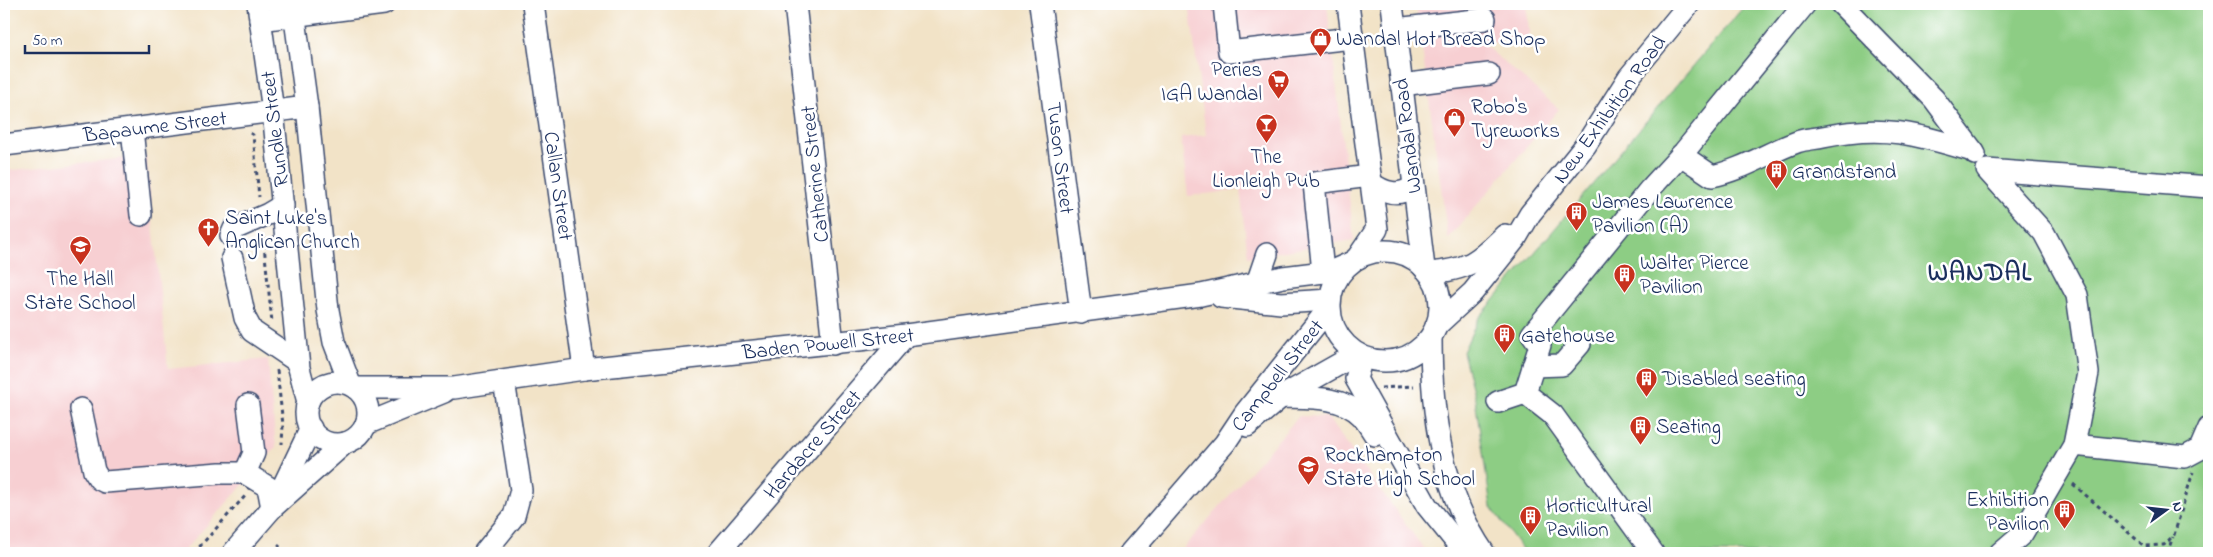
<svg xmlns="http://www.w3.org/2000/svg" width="2213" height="557" font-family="'Indie Flower',sans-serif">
	<rect width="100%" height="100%" fill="#fff"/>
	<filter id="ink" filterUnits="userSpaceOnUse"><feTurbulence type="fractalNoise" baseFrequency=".02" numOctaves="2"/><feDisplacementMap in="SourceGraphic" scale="10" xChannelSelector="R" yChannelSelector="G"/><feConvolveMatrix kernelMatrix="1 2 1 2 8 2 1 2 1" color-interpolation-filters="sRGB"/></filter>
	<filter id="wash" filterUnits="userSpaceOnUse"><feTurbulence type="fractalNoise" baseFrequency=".0096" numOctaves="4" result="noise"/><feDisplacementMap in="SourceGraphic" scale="20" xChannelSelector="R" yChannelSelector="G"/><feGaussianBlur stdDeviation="1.12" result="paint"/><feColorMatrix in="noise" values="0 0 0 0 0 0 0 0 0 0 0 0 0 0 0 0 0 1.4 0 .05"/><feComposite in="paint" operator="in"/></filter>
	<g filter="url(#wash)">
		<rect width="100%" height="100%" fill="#f2e3c7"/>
		<g fill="#f7cfd2">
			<path d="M1189,4H1327L1354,240L1248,257L1240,190L1188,196L1181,138L1206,135Z"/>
			<path d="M1416,4H1526L1530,38L1483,44L1559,109L1448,239Z"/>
			<path d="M146,156L168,369L268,359L276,448L182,553H4V171Z"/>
			<path d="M1299,416L1327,417L1427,553H1179Z"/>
		</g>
		<path fill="#8dcd84" stroke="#547e71" d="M1746,4H2209V553H1525L1491,507L1475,399L1463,352L1478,319Z"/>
	</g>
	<g filter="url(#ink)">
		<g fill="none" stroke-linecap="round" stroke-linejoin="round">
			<defs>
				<g id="minor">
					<path d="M258,4L273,111L299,368L308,402"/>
					<path d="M293,4L307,107L328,310L334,342L350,384"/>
					<path d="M533,4L584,369"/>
					<path d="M795,4L833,344"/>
					<path d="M1040,4L1081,313"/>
					<path d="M1224,4L1229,52L1352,38"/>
					<path d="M1348,4L1377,229L1358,257"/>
					<path d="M1392,4L1424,268"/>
					<path d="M1841,4L1934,99L1975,154"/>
					<path d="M260,20L384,4"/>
					<path d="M1395,29L1485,19"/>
					<path d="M1401,85L1489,74"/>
					<path d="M132,129L141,215"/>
					<path d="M4,145L307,107"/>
					<path d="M1681,155L1712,176C1742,170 1767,153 1797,142C1805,139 1814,139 1823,137C1882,124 1917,134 1973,151"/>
					<path d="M1371,183C1385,193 1398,197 1413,187"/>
					<path d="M231,236L234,229L268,214L283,205"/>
					<circle cx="1385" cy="306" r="55"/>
					<path d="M232,258L245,318L252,331L298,362"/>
					<path d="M1323,272L1314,183L1370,176"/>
					<path d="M1429,273C1467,270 1478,262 1505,235"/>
					<path d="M1257,283L1267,254"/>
					<path d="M1221,297L1281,303L1330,300"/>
					<path d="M1436,326L1473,292L1516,238L1530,214L1585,146L1629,77L1689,4"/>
					<path d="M1431,337C1431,411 1441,491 1484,553"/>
					<path d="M1362,357L1356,379L1427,506L1465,553"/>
					<path d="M1533,366L1562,365L1580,344"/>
					<circle cx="337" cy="413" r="31"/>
					<path d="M356,388H454L584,369L906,335L1201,295L1283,277L1332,271L1350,263"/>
					<path d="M1525,393L1553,415L1653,553"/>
					<path d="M1281,397C1308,398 1341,395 1362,416C1367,422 1371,429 1375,435"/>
					<path d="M1498,402L1525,393L1540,345L1532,334L1650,189L1684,152L1805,4"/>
					<path d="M81,409L94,471L99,479L105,482L220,473H245L268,487L272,508"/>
					<path d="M366,424L444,392"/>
					<path d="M1247,426L1281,397L1357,354"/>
					<path d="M2074,445L2185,457L2200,449L2209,428"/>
					<path d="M245,473L254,453L248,405"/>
					<path d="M277,499L311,428"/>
					<path d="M233,553L272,508L345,443"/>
					<path d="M484,553L514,516L521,490L504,381"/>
					<path d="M718,553L906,335"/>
					<path d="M1130,553L1225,443L1245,413L1329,308"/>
					<path d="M2000,553L2022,534L2074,445L2088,373L2077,295L2044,233L1987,170L2209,187"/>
				</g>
			</defs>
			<use href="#minor" stroke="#3b4a6e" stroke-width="24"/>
			<g stroke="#3b4a6e" stroke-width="3" stroke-dasharray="4 4" stroke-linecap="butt">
				<path d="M250,133L253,135L259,197"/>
				<path d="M263,236L272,322"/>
				<path d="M277,370L283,425L282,444"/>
				<path d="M1381,388L1414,386"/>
				<path d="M2073,484L2144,546L2164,545L2174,535L2193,472"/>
				<path d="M194,553L246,495"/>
				<path d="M273,553L280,545"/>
				<path d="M2167,553L2173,537"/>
			</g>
			<use href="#minor" stroke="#fff" stroke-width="21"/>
		</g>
	</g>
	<defs>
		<symbol id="shop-pin" viewBox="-11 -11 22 30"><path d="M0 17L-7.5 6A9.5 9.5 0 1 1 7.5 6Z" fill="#c8321e" stroke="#fff"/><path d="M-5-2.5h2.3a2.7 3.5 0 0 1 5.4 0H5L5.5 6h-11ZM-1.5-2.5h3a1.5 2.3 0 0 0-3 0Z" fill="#fff"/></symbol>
		<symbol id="supermarket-pin" viewBox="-11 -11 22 30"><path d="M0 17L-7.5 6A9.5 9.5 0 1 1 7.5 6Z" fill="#c8321e" stroke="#fff"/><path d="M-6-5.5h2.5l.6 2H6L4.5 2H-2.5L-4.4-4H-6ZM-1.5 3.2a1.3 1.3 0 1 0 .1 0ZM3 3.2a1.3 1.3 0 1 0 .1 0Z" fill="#fff"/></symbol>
		<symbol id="bar-pin" viewBox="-11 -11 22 30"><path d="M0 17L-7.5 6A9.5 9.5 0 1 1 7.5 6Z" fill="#c8321e" stroke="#fff"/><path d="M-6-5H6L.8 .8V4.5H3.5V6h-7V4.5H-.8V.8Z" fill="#fff"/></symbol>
		<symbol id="building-pin" viewBox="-11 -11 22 30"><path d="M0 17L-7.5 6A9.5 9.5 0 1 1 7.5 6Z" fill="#c8321e" stroke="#fff"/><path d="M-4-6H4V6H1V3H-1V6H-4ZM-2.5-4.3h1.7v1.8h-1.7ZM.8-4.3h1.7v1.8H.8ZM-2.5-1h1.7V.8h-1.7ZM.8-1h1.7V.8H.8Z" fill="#fff"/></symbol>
		<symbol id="church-pin" viewBox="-11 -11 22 30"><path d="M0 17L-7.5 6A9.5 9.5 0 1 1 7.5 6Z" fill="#c8321e" stroke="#fff"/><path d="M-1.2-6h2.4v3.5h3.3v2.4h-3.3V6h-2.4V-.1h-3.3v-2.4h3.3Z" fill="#fff"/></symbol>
		<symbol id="school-pin" viewBox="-11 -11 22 30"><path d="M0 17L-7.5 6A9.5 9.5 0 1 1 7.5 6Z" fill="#c8321e" stroke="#fff"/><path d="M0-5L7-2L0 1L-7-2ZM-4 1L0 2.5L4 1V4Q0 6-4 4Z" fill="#fff"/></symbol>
	</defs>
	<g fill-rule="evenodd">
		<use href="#shop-pin" x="1308" y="26" width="25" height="34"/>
		<use href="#supermarket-pin" x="1266" y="68" width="25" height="34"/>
		<use href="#shop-pin" x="1442" y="106" width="25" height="34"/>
		<use href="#bar-pin" x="1254" y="112" width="25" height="34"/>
		<use href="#building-pin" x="1764" y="158" width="25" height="34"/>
		<use href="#building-pin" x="1564" y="200" width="25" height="34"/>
		<use href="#church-pin" x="196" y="216" width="25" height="34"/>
		<use href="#school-pin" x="68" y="234" width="25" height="34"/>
		<use href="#building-pin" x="1612" y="262" width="25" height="34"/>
		<use href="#building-pin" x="1492" y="322" width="25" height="34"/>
		<use href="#building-pin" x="1634" y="366" width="25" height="34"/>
		<use href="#building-pin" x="1628" y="414" width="25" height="34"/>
		<use href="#school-pin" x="1296" y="454" width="25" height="34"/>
		<use href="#building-pin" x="2052" y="498" width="25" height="34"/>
		<use href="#building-pin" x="1518" y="504" width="25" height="34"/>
	</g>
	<g text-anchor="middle" stroke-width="5" stroke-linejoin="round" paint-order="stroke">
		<g font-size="21" fill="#1b2f5e" stroke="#fff" text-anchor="start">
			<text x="1336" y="45">Wandal Hot Bread Shop</text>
			<text x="1262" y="76" text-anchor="end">Peries<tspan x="1262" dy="24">IGA Wandal</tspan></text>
			<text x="1471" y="113">Robo's<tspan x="1471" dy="24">Tyreworks</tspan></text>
			<text x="1266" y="163" text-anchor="middle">The<tspan x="1266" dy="24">Lionleigh Pub</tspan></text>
			<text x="1792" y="178">Grandstand</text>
			<text x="1592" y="208">James Lawrence<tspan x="1592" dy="24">Pavilion (A)</tspan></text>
			<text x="225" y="224">Saint Luke's<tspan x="225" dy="24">Anglican Church</tspan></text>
			<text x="1640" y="269">Walter Pierce<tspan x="1640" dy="24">Pavilion</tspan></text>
			<text x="80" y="285" text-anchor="middle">The Hall<tspan x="80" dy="24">State School</tspan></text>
			<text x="1521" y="342">Gatehouse</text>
			<text x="1662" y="385">Disabled seating</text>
			<text x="1656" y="433">Seating</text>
			<text x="1324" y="461">Rockhampton<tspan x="1324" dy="24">State High School</tspan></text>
			<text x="2049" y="506" text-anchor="end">Exhibition<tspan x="2049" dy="24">Pavilion</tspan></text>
			<text x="1546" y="512">Horticultural<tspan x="1546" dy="24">Pavilion</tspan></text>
		</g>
		<g font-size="21" fill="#1b2f5e" stroke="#fff">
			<text transform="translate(1609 109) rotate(-54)" y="7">New Exhibition Road</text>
			<text transform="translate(155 126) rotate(-7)" y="7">Bapaume Street</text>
			<text transform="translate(274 129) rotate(-97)" y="7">Rundle Street</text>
			<text transform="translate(1407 136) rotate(-97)" y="7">Wandal Road</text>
			<text transform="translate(1061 158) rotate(83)" y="7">Tuson Street</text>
			<text transform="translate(814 174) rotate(-96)" y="7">Catherine Street</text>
			<text transform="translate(559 186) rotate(82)" y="7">Callan Street</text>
			<text transform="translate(828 343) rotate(-6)" y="7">Baden Powell Street</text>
			<text transform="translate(1277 375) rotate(-52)" y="7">Campbell Street</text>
			<text transform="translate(812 444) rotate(-49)" y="7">Hardacre Street</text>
		</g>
		<g font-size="26" font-weight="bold" letter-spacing="1" fill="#1b2f5e" stroke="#fff">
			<text x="1980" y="280">WANDAL</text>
		</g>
	</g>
	<rect width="2213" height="557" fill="none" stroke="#fff" stroke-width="20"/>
	<g transform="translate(2166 510) rotate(75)" stroke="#ffffff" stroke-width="4" paint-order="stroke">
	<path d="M0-4L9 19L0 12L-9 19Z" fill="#1b2f5e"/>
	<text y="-8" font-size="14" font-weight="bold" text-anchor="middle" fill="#1b2f5e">N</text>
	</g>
	<path d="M25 45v8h124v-8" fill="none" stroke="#1b2f5e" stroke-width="2.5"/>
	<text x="32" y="45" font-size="15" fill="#1b2f5e" stroke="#ffffff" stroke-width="4" paint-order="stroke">50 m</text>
</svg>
